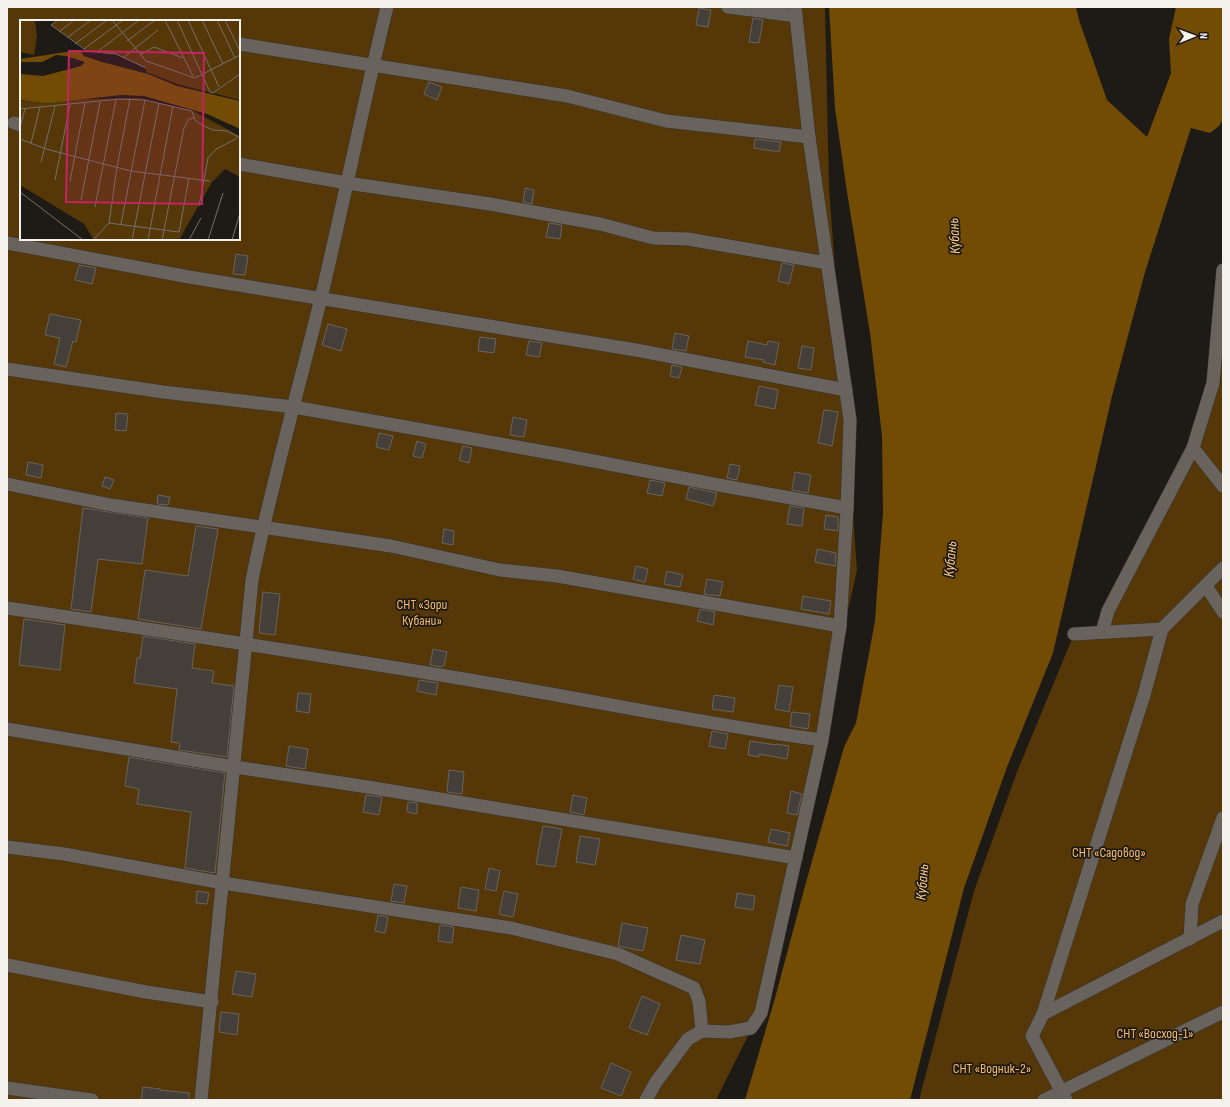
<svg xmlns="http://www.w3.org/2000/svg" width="1230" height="1107" font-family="'Sofia Sans Condensed',sans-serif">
	<rect width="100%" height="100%" fill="#1e1a15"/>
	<g fill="#553708" fill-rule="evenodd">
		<path d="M7,7H825L829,187L857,570L755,1022L716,1100H7ZM21,21H239V239H21Z"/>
		<path d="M1223,270V1100H919L974,891L1017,772L1074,634L1102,632L1193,448L1213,383Z"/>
	</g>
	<path fill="#724b05" d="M829,7H1076L1079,20L1107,100L1147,137L1171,73L1169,39L1176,7H1223V119L1219,126L1210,133L1191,128L1145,272L1112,396L1053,653L1007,767L964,888L910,1100H745L775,998L805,886L844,747L856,723L875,621L879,564L883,513L882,436L870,333L847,192L835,108Z"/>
	<g fill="#443f39" stroke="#6a645e">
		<path d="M699,8L711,10L708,27L696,25Z"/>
		<path d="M753,18L763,20L759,43L749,42Z"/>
		<path d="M429,82L442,87L437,100L424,94Z"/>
		<path d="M755,139L781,142L779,152L754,148Z"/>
		<path d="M525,188L534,190L532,204L523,202Z"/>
		<path d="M549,223L562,225L560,239L546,237Z"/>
		<path d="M236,254L248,256L245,275L233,274Z"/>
		<path d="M782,263L794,265L789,284L778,281Z"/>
		<path d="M79,265L96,268L92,284L75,280Z"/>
		<path d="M50,314L81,320L76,342L73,341L66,367L54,364L60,338L45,335Z"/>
		<path d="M328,324L347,329L341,351L322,345Z"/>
		<path d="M675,333L689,336L686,351L672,349Z"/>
		<path d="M480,337L496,339L494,353L478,351Z"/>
		<path d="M529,341L542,343L539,357L526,355Z"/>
		<path d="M748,341L767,345L768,341L779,343L775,365L763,362L764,360L745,357Z"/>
		<path d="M802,346L814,348L811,370L798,368Z"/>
		<path d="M672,365L682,367L679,378L670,376Z"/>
		<path d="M759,386L778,390L775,409L755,405Z"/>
		<path d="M824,410L838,412L832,446L818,443Z"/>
		<path d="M116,413L128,414L126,431L115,430Z"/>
		<path d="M513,417L527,420L524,437L510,435Z"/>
		<path d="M379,433L393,436L389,450L376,447Z"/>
		<path d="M417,441L426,444L422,458L413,456Z"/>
		<path d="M463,446L472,448L469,463L459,460Z"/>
		<path d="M28,462L43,465L41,478L26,475Z"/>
		<path d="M730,464L740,466L737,480L727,478Z"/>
		<path d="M795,472L811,475L808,493L792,490Z"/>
		<path d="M105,477L114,480L110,489L102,486Z"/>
		<path d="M650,480L665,483L662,496L647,493Z"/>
		<path d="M689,487L717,493L713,506L686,499Z"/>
		<path d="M158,495L170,497L168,505L157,504Z"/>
		<path d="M790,506L804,508L802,526L787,524Z"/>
		<path d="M83,508L148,518L142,564L98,559L91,612L71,609Z"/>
		<path d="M826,515L838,517V531L824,529Z"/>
		<path d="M196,526L218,529L201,629L138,619L145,570L188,576Z"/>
		<path d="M444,529L454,531L453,545L442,543Z"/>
		<path d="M817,549L836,553L835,566L815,562Z"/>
		<path d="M636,566L648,569L645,582L633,579Z"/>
		<path d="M667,571L683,575L680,587L664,584Z"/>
		<path d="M707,579L723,582L720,596L704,594Z"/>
		<path d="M263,592L280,594L275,635L259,633Z"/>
		<path d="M803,596L831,601L829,614L801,609Z"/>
		<path d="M700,609L715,612L713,625L697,621Z"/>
		<path d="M24,619L65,625L60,670L19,665Z"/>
		<path d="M143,636L195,644L192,668L214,671L212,683L234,686L227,757L179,750L180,743L171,742L177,689L134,683L137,658H140Z"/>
		<path d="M433,649L447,652L444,666H442V667L430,665Z"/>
		<path d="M419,680L438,683L436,695L417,691Z"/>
		<path d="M779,685L793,687L789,712L775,709Z"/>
		<path d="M298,693L311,694L309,713L296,711Z"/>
		<path d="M714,695L735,698L733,712L712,709Z"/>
		<path d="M792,712L810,714L808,729L790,726Z"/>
		<path d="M712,731L728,734L725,749L709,746Z"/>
		<path d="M750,741L776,745V744L789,746L787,759L759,754V757L748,755Z"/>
		<path d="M289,746L308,749L305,769L286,766Z"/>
		<path d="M129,757L225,773L215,873L185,868L191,812L137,804L139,789L125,786Z"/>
		<path d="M449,770L464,772L462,794L447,792Z"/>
		<path d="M791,791L802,794L797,815L787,813Z"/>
		<path d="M366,795L382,797L379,815L363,812Z"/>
		<path d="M573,795L587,798L584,815L570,812Z"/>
		<path d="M408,802L417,803V814L407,812Z"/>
		<path d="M543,826L562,829L555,867L536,864Z"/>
		<path d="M771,829L790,833L787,846L768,842Z"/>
		<path d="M580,836L600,839L595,865L576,862Z"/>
		<path d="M489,868L500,871L496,891L485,889Z"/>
		<path d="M394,884L407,886L404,903L391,901Z"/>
		<path d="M461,887L479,890L476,911L458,908Z"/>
		<path d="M197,891L209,893L207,904L196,903Z"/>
		<path d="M504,891L518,894L513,917L499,914Z"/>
		<path d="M737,893L755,896L753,910L735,907Z"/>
		<path d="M378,915L388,917L385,933L375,931Z"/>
		<path d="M622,923L648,928L643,951L618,946Z"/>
		<path d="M440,925L454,927L452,943L438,941Z"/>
		<path d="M681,935L705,940L700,964L676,960Z"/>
		<path d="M236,971L256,974L252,997L232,994Z"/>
		<path d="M642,996L660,1004L647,1035L629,1028Z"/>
		<path d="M221,1012L239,1014L237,1035L219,1032Z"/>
		<path d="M611,1063L631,1072L621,1096L601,1088Z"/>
		<path d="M143,1087L160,1089V1090L189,1093V1100H141Z"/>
	</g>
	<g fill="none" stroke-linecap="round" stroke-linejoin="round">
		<defs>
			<g id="minor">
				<path d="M728,7L796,16"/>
				<path d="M239,44L567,96L666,121L809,137"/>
				<path d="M14,123L21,125"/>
				<path d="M239,164L347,183L490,204L600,224L653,238L688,239L827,263"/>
				<path d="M7,243L189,277L636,350L846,390"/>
				<path d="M7,369L163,392L294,407L562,455L724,486L847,508"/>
				<path d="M1193,448L1223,486"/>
				<path d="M7,484L111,505L391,546L500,570L557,576L840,626"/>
				<path d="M1206,586L1223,612"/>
				<path d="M7,608C175,633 344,658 511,687C615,705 718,726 822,740"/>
				<path d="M1102,632L1108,611L1193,448L1213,383L1223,270"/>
				<path d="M1074,634L1162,629"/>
				<path d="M7,729L235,767L368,787L796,858"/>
				<path d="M7,847L64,854L223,883L511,928L618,954L694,988L699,1001L702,1031"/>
				<path d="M1190,939L1192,904L1223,818"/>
				<path d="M7,965L146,992L212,1002"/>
				<path d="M1043,1014L1223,921"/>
				<path d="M7,1088L92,1100"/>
				<path d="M201,1100L252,580C271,485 298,392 321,298C344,202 363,104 387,7"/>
				<path d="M646,1100L656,1082L688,1039L702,1031L729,1032L751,1028L761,1013L822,740L840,626L847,508L850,420L809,137L795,7"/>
				<path d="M1044,1100L1223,1012"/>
				<path d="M1066,1100L1032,1036L1043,1014L1144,695L1162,629L1223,568"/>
			</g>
		</defs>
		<use href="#minor" stroke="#373432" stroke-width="14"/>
		<use href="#minor" stroke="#68635c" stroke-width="13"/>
	</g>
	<g text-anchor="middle" stroke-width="3.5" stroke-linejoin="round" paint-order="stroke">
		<g font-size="14" fill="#f6b966" stroke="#1e1a15">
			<text x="422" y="609">СНТ «Зори<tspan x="422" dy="16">Кубани»</tspan></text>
			<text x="1109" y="857">СНТ «Садовод»</text>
			<text x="1155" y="1038">СНТ «Восход-1»</text>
			<text x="992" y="1073">СНТ «Водник-2»</text>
		</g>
		<g font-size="15" font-style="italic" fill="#fccb8b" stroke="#1e1a15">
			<text transform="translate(954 236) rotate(-93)" y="5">Кубань</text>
			<text transform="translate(950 559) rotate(-85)" y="5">Кубань</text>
			<text transform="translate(922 882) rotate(-85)" y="5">Кубань</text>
		</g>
	</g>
	<g transform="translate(20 20)">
		<rect width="220" height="220" fill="#1e1a15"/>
		<path d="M0,0H15L17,17L14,35L0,32ZM38,0H220V80L157,64L126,52V48L96,34L70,32L31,5ZM118,78L173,91L220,116V157L205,149L192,162L159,220H74L64,204L0,165V81Z" fill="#553708"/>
		<path d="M59,30L64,36L82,42L128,54L157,66L220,81V109L187,94L124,76L101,75L28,83L0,80V54L23,56L61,46L65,42L46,36L36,35L22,42H2L0,39Z" fill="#724b05"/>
		<path fill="none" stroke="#74706c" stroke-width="1" d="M38,0L31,5L67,31L96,34L126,48M92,0L126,41L175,58L220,35M145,0L173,56M157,0L190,72L193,73L220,54M168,0L199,67M182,0L203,44M197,0L215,38M205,0L220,31M39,12L54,0M48,17L71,0M107,21L135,0M55,24L87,0M64,29L103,0M77,32L119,0M120,35L134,27L163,38M104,37L138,10M0,89L99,79L125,80L172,91L175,100L180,104L193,110L207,111L220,118M0,107L5,89M0,119L26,129L111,151L190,161M11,123L20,87M21,142L35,86M35,160L50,85M50,161L65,83M0,172L63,220M61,180L80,82M179,186L188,138L195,130L217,118M75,187L96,79M89,203L159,212L169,158M101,204L125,80M73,220L89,203L97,147L110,79M112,220L139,83M128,220L153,86M142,220L164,108L169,99L174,98M169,220L181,198M188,220L203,173M212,220L220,193"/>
		<path fill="#c52362" fill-opacity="0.15" stroke="#c52362" stroke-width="2" d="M49,31L184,33L182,184L46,182Z"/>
		<rect width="220" height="220" fill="none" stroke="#f5f2ee" stroke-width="2"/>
	</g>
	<rect width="1230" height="1107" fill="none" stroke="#f5f2ee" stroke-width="16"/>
	<g transform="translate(1194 36) rotate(89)" stroke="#1e1a15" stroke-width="3" paint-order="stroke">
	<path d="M0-3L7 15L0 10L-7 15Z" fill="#f5f2ee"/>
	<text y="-6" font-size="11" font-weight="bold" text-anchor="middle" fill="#f5f2ee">N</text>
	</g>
</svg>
